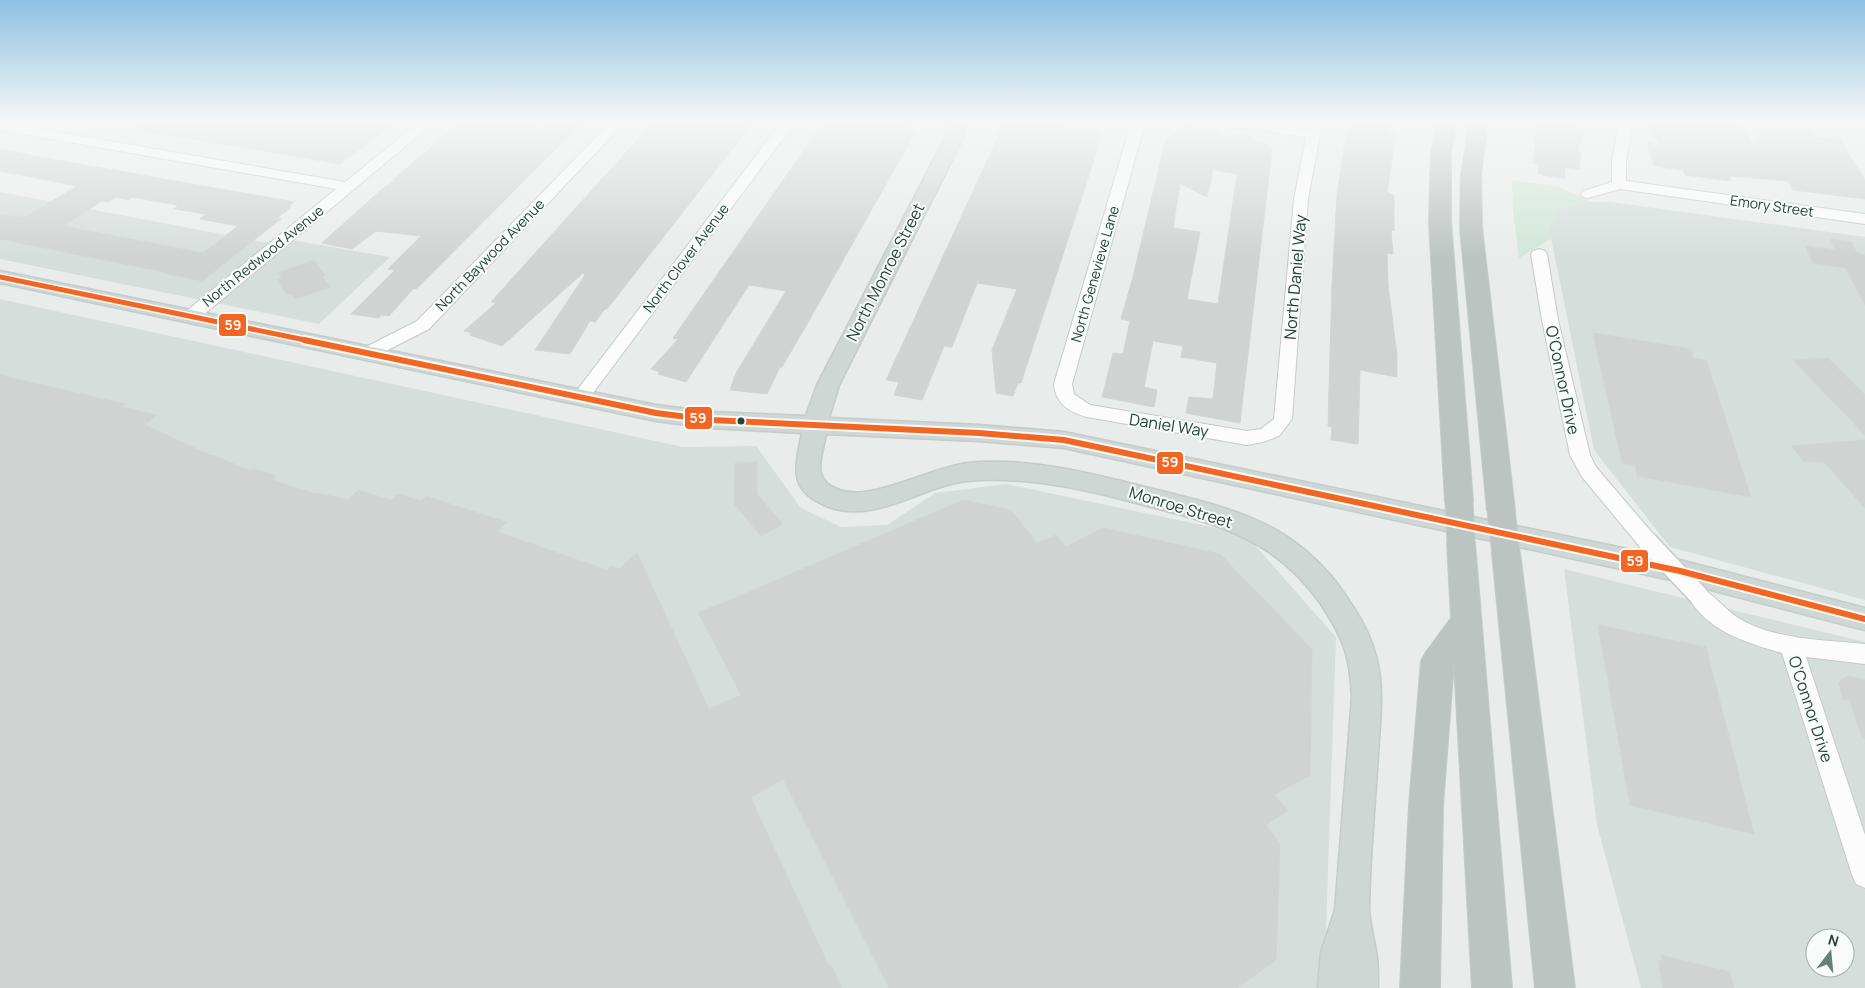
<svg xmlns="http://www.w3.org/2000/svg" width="1865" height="988" font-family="Manrope,sans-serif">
	<rect width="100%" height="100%" fill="#e8edeb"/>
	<g fill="#d6dedb" fill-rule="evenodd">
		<path d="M0,192L263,242L297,241L390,257L319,324L0,259Z"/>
		<path d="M1590,202H1610L1865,237V600L1670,547L1594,450L1549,228L1558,209Z"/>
		<path d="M0,299L683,447L756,446L801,508L841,527L887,525L935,493L1006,484L1245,534L1336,637L1324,988H0Z"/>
		<path d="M1564,569L1865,642V988H1641L1597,825ZM1815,938H1845V968H1815Z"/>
	</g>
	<path fill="#d1e6d8" d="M1512,180L1560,187L1590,202L1558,209L1549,228L1551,239L1519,258L1513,210Z"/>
	<g fill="#cfd4d2" stroke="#d1d6d4" fill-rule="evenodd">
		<path d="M134,120H400L340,164L134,129Z"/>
		<path d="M473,120L544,128L552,120H585L416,289L414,288L389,316L381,315L379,318L351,314L395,270L388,269L421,236L376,231L352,249L322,243L381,190L396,180H393L458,124L467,125Z"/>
		<path d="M655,120H755L607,309H605L595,322L590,321L570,354L535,350L585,275L583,273L502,346L470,335L472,333L464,331L496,303L491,302Z"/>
		<path d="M825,120H907L906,122H909L905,130L916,131L810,319L782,367H780L767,394L730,390L736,373L786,291L749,285L686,382L658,374L660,372L651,369L678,339L673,338Z"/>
		<path d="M1352,120H1391L1388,133L1396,134L1387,192L1394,196V231L1391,230L1393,254L1387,253L1388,285L1397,355V377L1360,370L1358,444L1331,440L1332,427L1328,426L1332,285L1337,195L1344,148Z"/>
		<path d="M1538,120H1559L1558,122L1584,128L1578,151L1581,152L1579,169L1565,167L1564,179L1538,174L1539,164L1533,163Z"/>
		<path d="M1652,120H1703L1715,121L1717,124L1742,127L1754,147L1764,126L1811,131L1816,138L1840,140L1865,180V199L1793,190L1788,181L1729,176L1731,181L1685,175L1683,170L1654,166L1647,143L1659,145L1650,126H1655Z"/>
		<path d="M1000,123L1059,126L1096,131L1101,138L1021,383H1018L1013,396L996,393L992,350L1017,289L977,283L952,347L944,346L922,400L894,395L899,382L886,380L988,159L1000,131Z"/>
		<path d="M1189,124L1204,130L1220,132L1219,139L1244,133L1258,142L1262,141L1272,149L1240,423L1186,413L1189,397L1213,399L1217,363L1181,357L1183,346L1153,341L1144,387L1157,390L1154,407L1102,397L1113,353L1123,354L1130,321L1121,319L1133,277L1166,138ZM1213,170L1237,174L1218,304L1187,299L1200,232L1173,228L1180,183L1207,197Z"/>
		<path d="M0,149L57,160L294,202L289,206L291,207L277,218L281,219L202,281L168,274L169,273L0,239V215L24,218L77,186L0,171ZM115,197L128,200L132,197L178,205L174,209L206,214L200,219L238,226L203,253L63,226L102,201L109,202Z"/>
		<path d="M1830,239L1851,242L1857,253L1865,255V305L1846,268L1813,263L1805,246L1836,250Z"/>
		<path d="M314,260L325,275L322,276L330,287L296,299L291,295L286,294L277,280L282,278L278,273Z"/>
		<path d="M1593,333L1691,349L1693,358L1706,360L1751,497L1637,476L1635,465L1622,463Z"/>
		<path d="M1828,358L1865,395V435L1793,360Z"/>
		<path d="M0,375L125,404L121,407L156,415L145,425L212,456L213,455L251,471L254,469L277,476L272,480L316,494L318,493L348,500L358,490L391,500L397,494L421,501L426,496L506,522L498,532L607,570L610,566L619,569L637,553L709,709L741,695L698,612L723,603L963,500L1011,510L1037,543L1056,535L1066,547L1103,528L1220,554L1312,649L1310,775L1274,795L1288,811L1266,825L1280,844L1276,960L1237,988H889L783,779L751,798L829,966L831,965L842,988H0Z"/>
		<path d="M1865,440V508L1824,462L1804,461L1791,446Z"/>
		<path d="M757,462V494L783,524L761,536L734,504L735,463Z"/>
		<path d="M1598,625L1706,647L1754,834L1630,805Z"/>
		<path d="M1847,676L1865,679V739H1863L1849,700L1843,699L1838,683Z"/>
		<path d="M1661,955L1730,972L1734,988H1663L1658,960L1662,961Z"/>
	</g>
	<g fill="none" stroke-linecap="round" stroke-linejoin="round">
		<defs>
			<g id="minor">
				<path d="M422,120H437L196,321L190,322L184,321L182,317L184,313L336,189L0,130V122L345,182Z"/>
				<path d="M613,120H627L429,329L374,357L368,359L362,357L359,353L362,349L417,321Z"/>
				<path d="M783,120H797L587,401L581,403L575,401L572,397L575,393Z"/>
				<path d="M1132,120H1146L1072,384L1074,394L1090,405L1247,431L1261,429L1274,419L1294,199L1306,138L1228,124L1221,120H1249L1308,130L1312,120H1325L1320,135L1308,199L1292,419L1279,436L1263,442L1247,445L1087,417C1070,413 1055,403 1054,384Z"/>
				<path d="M1619,120H1633L1626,161V181L1865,214V224L1620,189L1588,198L1583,197L1581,194L1583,191L1612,182V161Z"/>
				<path d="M1818,120H1865V128L1825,124Z"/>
				<path d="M1539,249L1545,251L1547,254L1558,320L1590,455L1596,467L1654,535L1657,541L1654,547L1647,549L1640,547L1582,477L1570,455L1542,320L1531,254L1533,251Z"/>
				<path d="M1699,587C1712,592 1724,609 1738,618C1775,640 1823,640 1865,644V664L1806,657L1865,835V888L1856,884L1852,875L1782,653C1747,643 1706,631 1688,596L1691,590Z"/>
			</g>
			<path id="major" d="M951,120H967L961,142L839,385L829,418L979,425L1064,432L1680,560L1865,608V630L1680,582L1064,448L979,441L826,434C822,458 810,479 839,490C872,502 932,467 968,463C1028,457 1090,473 1149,488C1185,497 1222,505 1256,520C1290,535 1317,557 1339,586C1354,607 1368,628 1375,653C1385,686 1380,720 1378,754C1375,805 1370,856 1369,907C1369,923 1375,941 1377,957C1378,967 1378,978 1378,988H1318L1321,952L1335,910L1352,697C1350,655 1343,637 1320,603C1272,534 1208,522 1132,502C1080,488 1022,476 968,481C922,486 876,524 829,507C787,491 795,468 802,433L711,428L656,421L0,283V271L656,405L711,412L806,416L817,385L943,142Z"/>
			<g id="highway">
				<path d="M1439,120H1457L1451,151V222L1473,501L1469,508L1459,511L1449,508L1445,501L1429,222L1431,151Z"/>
				<path d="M1470,120H1488L1481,174L1482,228L1515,510L1511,517L1501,521L1491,517L1487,510L1460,228L1461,174Z"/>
				<path d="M1461,532L1471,535L1475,543L1512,988H1472L1454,663L1443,805L1440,988H1400L1409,805L1421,661L1426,652L1451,618L1447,543L1451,535Z"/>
				<path d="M1506,542L1516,545L1520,553L1575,988H1535L1492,553L1496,545Z"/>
			</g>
		</defs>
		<use href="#minor" stroke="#c5cac8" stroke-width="2"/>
		<use href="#major" stroke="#c3ccc9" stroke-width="3"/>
		<use href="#highway" stroke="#c3ccc9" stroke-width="2"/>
		<use href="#minor" fill="#fcfcfc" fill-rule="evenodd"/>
		<use href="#major" fill="#cfd7d5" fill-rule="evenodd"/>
		<use href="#highway" fill="#bcc4c2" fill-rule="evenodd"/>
		<defs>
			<path id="minor-bridge" d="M1647,541L1699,596"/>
			<g id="highway-bridge">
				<path d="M1459,501L1461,543"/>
				<path d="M1501,510L1506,553"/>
			</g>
		</defs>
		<use href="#minor-bridge" stroke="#c5cac8" stroke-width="22" stroke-linecap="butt"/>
		<use href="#highway-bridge" stroke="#c3ccc9" stroke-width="29" stroke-linecap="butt"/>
		<use href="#minor-bridge" stroke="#fcfcfc" stroke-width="19"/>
		<use href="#highway-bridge" stroke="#bcc4c2" stroke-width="27"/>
		<defs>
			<path id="bus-1-far1" d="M0,277L310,341"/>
			<path id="bus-1" d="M304,340L656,413L711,420L979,433L1064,440L1680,571L1865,619"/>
		</defs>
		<use href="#bus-1-far1" stroke="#f7fbf9" stroke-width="8"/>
		<use href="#bus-1" stroke="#f7fbf9" stroke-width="10"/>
		<use href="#bus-1-far1" stroke="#f26522" stroke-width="5"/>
		<use href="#bus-1" stroke="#f26522" stroke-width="6"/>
	</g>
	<linearGradient id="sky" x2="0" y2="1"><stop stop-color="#8fc1e3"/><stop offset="0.47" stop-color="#f5f7f6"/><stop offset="1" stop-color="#f5f7f6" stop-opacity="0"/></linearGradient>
	<rect width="1865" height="258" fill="url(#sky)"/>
	<circle fill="#24423a" stroke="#f7fbf9" stroke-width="2" cx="741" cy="421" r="4.5"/>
	<g text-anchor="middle" stroke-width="4" stroke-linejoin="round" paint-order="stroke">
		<g font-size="14" fill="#24423a" stroke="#f7fbf9">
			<text transform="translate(1772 206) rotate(8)" y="5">Emory Street</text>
			<text transform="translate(490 255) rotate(-46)" y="5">North Baywood Avenue</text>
			<text transform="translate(263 256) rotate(-39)" y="5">North Redwood Avenue</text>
			<text transform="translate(686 258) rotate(-53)" y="5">North Clover Avenue</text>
			<text transform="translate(1095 274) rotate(-74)" y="5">North Genevieve Lane</text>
		</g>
		<g font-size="16" fill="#24423a" stroke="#f7fbf9">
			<text transform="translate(885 272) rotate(-63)" y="6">North Monroe Street</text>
			<text transform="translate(1295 277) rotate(-85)" y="6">North Daniel Way</text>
			<text transform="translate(1563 380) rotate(78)" y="6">O’Connor Drive</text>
			<text transform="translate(1169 425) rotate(9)" y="6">Daniel Way</text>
			<text transform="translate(1181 507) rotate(17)" y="6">Monroe Street</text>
			<text transform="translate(1811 709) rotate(72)" y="6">O’Connor Drive</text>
		</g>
	</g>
	<g stroke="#f7fbf9" stroke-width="2">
		<rect x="218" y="313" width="29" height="24" rx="5" fill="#f26522"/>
		<rect x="684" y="406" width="29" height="24" rx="5" fill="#f26522"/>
		<rect x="1156" y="451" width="28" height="24" rx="5" fill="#f26522"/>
		<rect x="1620" y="549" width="29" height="24" rx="5" fill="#f26522"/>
	</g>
	<g font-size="14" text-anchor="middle" font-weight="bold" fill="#fff">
		<text x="233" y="330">59</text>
		<text x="698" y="423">59</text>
		<text x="1170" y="467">59</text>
		<text x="1635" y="566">59</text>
	</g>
	<g transform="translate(1830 953) rotate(16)"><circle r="24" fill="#f7fbf9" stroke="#a3b1ad"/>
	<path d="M0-4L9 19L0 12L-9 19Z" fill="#697e78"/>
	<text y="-8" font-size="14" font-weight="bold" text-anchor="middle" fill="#24423a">N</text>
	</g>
</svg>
